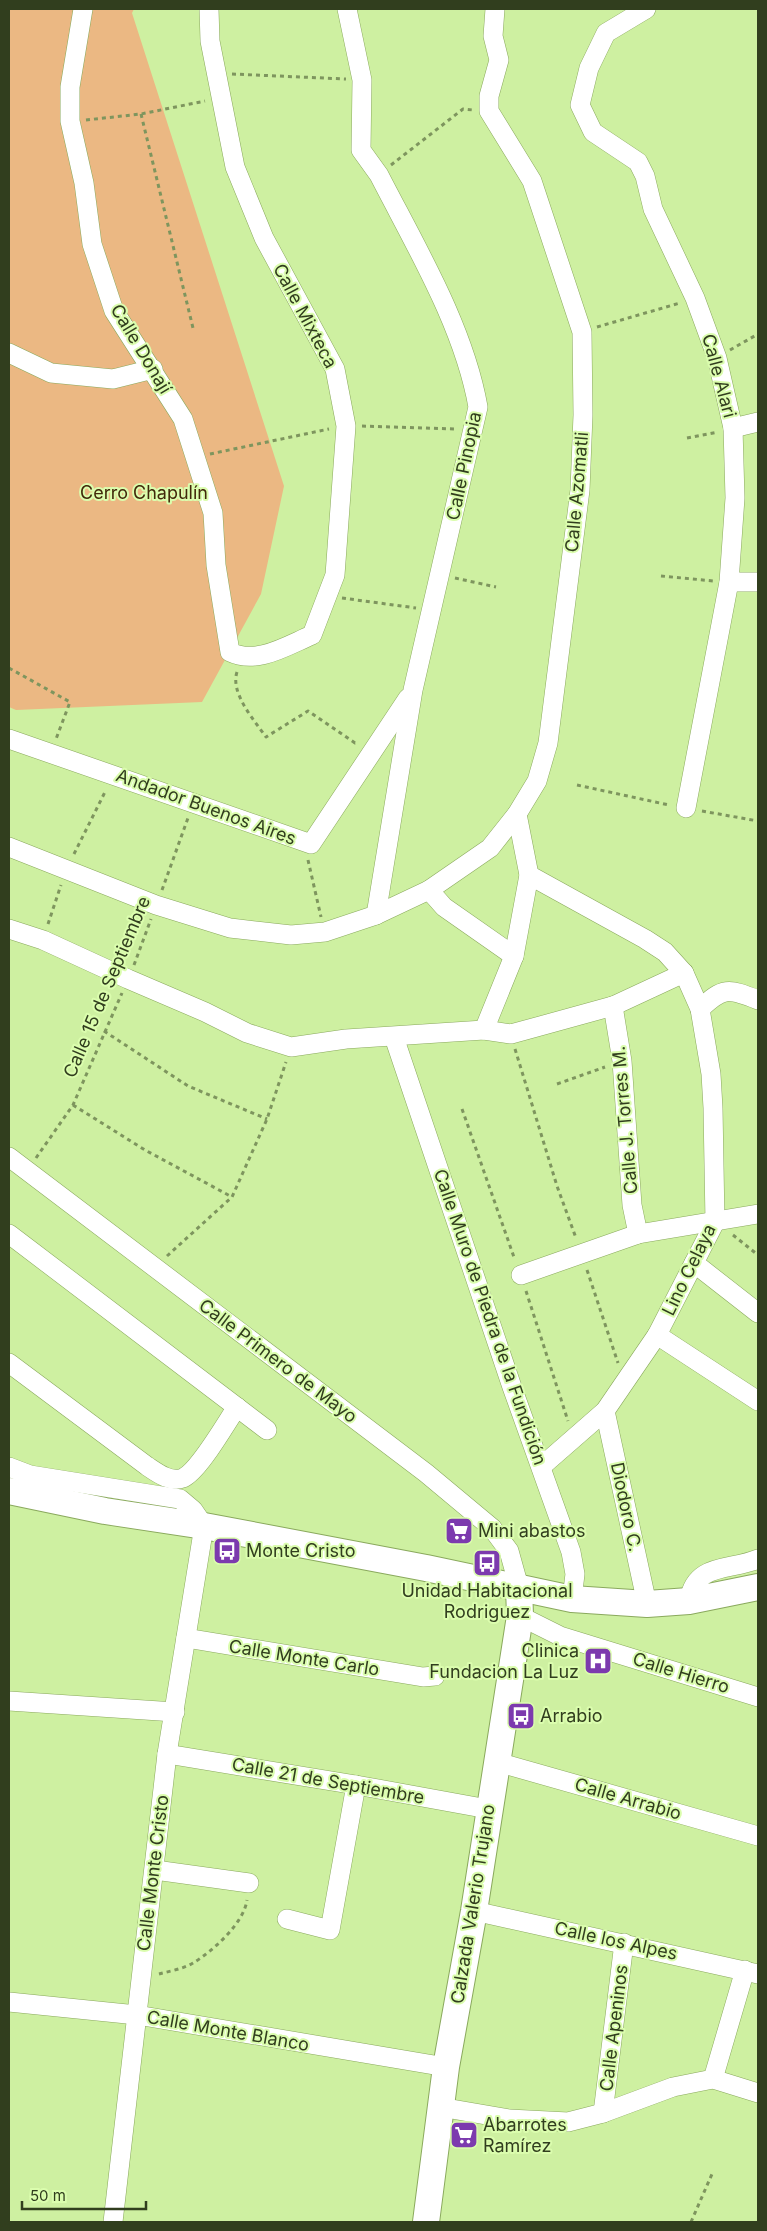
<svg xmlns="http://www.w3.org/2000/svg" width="767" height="2231" font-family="Inter,sans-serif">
	<rect width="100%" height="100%" fill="#cef0a1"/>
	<path fill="#ebb883" d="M9,9H134L132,13L284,486L261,594L202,702L16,710L9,707Z"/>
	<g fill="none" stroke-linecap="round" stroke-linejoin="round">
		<defs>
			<g id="street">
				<path d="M83,9L70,87V121L84,183L92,244L114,311L183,419L213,513L216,565L230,652C257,665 286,646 312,635L335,575L346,426L335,369L264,238L235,167L210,41L209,9"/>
				<path d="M347,9L362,80L361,150L379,175C416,247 464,327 478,407L413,690L376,915"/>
				<path d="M646,9L606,33L589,68L580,105L593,132L638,162L645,176L653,209L695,298L717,358L733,428L735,498L729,582L686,808"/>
				<path d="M9,353L51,373L113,379L153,369"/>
				<path d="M733,428L758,422"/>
				<path d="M729,582H758"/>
				<path d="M9,739L311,844L408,698"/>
				<path d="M9,847L156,905L230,928L291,935L325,932L376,915L429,890L490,848L517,814L537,781L548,743L580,490L583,415L582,332L532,181L489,111V96L499,60L493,36L495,9"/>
				<path d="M529,875L645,939L665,952L684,973L700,1009L711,1074L713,1108L715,1222L657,1335L605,1411L542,1466"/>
				<path d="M429,890L444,907L514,956"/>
				<path d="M9,929L43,940L128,979L205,1012L247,1033L291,1047L346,1039L484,1030L511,1034L613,1006L684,973"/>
				<path d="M613,1006L622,1061L632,1205L638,1234"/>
				<path d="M700,1009C723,987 728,988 758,1000"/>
				<path d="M484,1030L514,956L529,875L517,814"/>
				<path d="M394,1037L512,1387L571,1552L575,1574L572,1599"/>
				<path d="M9,1157L426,1473L492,1528L509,1551L519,1587"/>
				<path d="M9,1234L267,1430"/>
				<path d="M694,1263L758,1313"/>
				<path d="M521,1275L638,1234L758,1214"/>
				<path d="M657,1335L758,1401"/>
				<path d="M9,1363L147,1466C156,1472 170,1483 183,1478C199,1471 226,1423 237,1407"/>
				<path d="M605,1411L647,1604"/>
				<path d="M9,1467L30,1475L180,1499L193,1510L204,1526L167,1754L113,2222"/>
				<path d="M689,1601C695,1562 730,1571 758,1559"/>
				<path d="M520,1616L560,1636L758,1697"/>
				<path d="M186,1638L423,1677L435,1676"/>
				<path d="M9,1701L175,1712"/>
				<path d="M167,1754L356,1785L488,1809"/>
				<path d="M497,1762L758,1836"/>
				<path d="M155,1870L249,1883"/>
				<path d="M474,1911L758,1974"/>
				<path d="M287,1919L330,1930L356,1785"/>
				<path d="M9,2002L137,2015L446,2067"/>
				<path d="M713,2079L745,1970"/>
				<path d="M440,2107L509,2119L568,2122L603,2113L673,2087L713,2079L758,2093"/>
				<path d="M603,2113L624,1943"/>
			</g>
			<g id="secondary">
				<path d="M9,1491L105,1511L204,1526L426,1568L572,1599L647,1604L689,1601L758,1587"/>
				<path d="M426,2222L446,2067L474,1911L520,1616L519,1587"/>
			</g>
		</defs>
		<use href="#street" stroke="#8aa95d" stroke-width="20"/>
		<use href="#secondary" stroke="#8aa95d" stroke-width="28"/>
		<g stroke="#7e955e" stroke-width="3" stroke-dasharray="4 4" stroke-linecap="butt">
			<path d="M232,74L346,79"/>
			<path d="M141,114L193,328"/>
			<path d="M86,120L141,114L205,101"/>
			<path d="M391,165L463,109L473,110"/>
			<path d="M597,327L680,303"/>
			<path d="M730,350L758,334"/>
			<path d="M362,426L456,429"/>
			<path d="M687,438L718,432"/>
			<path d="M210,454L329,429"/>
			<path d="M661,576L714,581"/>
			<path d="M455,578L496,587"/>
			<path d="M342,598L416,608"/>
			<path d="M9,668L70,702L56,739"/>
			<path d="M237,672C230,693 254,720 266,737L308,711L355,743L359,742"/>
			<path d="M577,785L669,805"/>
			<path d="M702,811L758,821"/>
			<path d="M74,854L106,790"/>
			<path d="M308,860L321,917"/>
			<path d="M162,890L188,818"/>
			<path d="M48,924L61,885"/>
			<path d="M134,965L151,919"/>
			<path d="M104,1031L188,1086L267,1119"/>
			<path d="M515,1049L557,1186L576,1238"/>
			<path d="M557,1084L605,1067"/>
			<path d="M73,1105L145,1150L232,1197"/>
			<path d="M462,1109L515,1260"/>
			<path d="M36,1158L73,1105L122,993"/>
			<path d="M733,1235L758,1255"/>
			<path d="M167,1256L232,1197L267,1119L286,1062"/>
			<path d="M587,1270L618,1363"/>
			<path d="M526,1291L568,1421"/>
			<path d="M159,1974C170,1971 183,1969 193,1963C213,1951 244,1923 247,1900"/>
			<path d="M691,2222L712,2174"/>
		</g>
		<use href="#street" stroke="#fff" stroke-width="19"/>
		<use href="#secondary" stroke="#fff" stroke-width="26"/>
	</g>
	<defs>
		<symbol id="supermarket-square" viewBox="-11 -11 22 22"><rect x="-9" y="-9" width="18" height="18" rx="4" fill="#7c3aae" stroke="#dbfdae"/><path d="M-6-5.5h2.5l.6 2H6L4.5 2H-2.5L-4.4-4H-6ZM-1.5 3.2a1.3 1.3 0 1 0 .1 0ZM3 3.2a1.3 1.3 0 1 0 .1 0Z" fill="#fff"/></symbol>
		<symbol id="bus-square" viewBox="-11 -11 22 22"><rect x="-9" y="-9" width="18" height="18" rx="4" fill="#7c3aae" stroke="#dbfdae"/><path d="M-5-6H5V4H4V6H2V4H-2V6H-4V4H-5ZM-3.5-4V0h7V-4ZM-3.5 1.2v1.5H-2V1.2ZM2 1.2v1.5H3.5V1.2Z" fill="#fff"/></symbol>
		<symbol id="hospital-square" viewBox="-11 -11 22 22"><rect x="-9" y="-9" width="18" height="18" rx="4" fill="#7c3aae" stroke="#dbfdae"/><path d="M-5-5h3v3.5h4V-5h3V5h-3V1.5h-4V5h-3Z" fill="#fff"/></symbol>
	</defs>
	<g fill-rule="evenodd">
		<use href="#supermarket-square" x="443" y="1515" width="32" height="32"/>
		<use href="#bus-square" x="211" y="1535" width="32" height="32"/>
		<use href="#bus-square" x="471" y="1547" width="32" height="32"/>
		<use href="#hospital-square" x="582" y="1645" width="32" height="32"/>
		<use href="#bus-square" x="505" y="1700" width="32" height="32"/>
		<use href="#supermarket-square" x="448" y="2119" width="32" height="32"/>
	</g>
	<g text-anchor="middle" stroke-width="4" stroke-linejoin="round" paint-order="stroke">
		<g font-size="18" fill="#313e1e" stroke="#dbfdae">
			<text transform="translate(305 316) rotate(62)" y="6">Calle Mixteca</text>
			<text transform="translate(141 349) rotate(59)" y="6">Calle Donají</text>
			<text transform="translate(719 376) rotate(75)" y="6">Calle Alari</text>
			<text transform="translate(464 466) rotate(-78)" y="6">Calle Pinopia</text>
			<text transform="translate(577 492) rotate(-85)" y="6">Calle Azomatli</text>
			<text transform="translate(206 807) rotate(20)" y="6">Andador Buenos Aires</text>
			<text transform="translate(107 987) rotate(-67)" y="6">Calle 15 de Septiembre</text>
			<text transform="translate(625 1120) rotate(-95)" y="6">Calle J. Torres M.</text>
			<text transform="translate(689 1270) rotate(-64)" y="6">Lino Celaya</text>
			<text transform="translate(490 1317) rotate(71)" y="6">Calle Muro de Piedra de la Fundición</text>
			<text transform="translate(278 1361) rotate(37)" y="6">Calle Primero de Mayo</text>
			<text transform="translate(626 1507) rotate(78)" y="6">Diodoro C.</text>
			<text transform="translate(304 1658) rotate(9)" y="6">Calle Monte Carlo</text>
			<text transform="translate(681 1673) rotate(17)" y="6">Calle Hierro</text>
			<text transform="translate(328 1781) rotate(10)" y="6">Calle 21 de Septiembre</text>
			<text transform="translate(628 1799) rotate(16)" y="6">Calle Arrabio</text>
			<text transform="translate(153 1873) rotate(-83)" y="6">Calle Monte Cristo</text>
			<text transform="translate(473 1904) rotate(-81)" y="6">Calzada Valerio Trujano</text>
			<text transform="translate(616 1941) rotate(12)" y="6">Calle los Alpes</text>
			<text transform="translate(614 2028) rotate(-83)" y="6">Calle Apeninos</text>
			<text transform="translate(228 2031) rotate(10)" y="6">Calle Monte Blanco</text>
		</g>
		<g font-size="18" fill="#41280a" stroke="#dbfdae">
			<text x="144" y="499">Cerro Chapulín</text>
		</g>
		<g font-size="18" fill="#313e1e" stroke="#dbfdae" text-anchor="start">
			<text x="478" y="1537">Mini abastos</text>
			<text x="246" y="1557">Monte Cristo</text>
			<text x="487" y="1597" text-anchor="middle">Unidad Habitacional<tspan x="487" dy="21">Rodriguez</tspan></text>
			<text x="579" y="1657" text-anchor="end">Clinica<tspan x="579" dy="21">Fundacion La Luz</tspan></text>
			<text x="540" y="1722">Arrabio</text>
			<text x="483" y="2131">Abarrotes<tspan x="483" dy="21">Ramírez</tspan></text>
		</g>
	</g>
	<rect width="767" height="2231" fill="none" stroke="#313e1e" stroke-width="20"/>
	<path d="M22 2201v8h124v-8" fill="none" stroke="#313e1e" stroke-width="2.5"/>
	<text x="30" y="2201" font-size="15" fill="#313e1e" stroke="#dbfdae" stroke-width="4" paint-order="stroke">50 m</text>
</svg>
